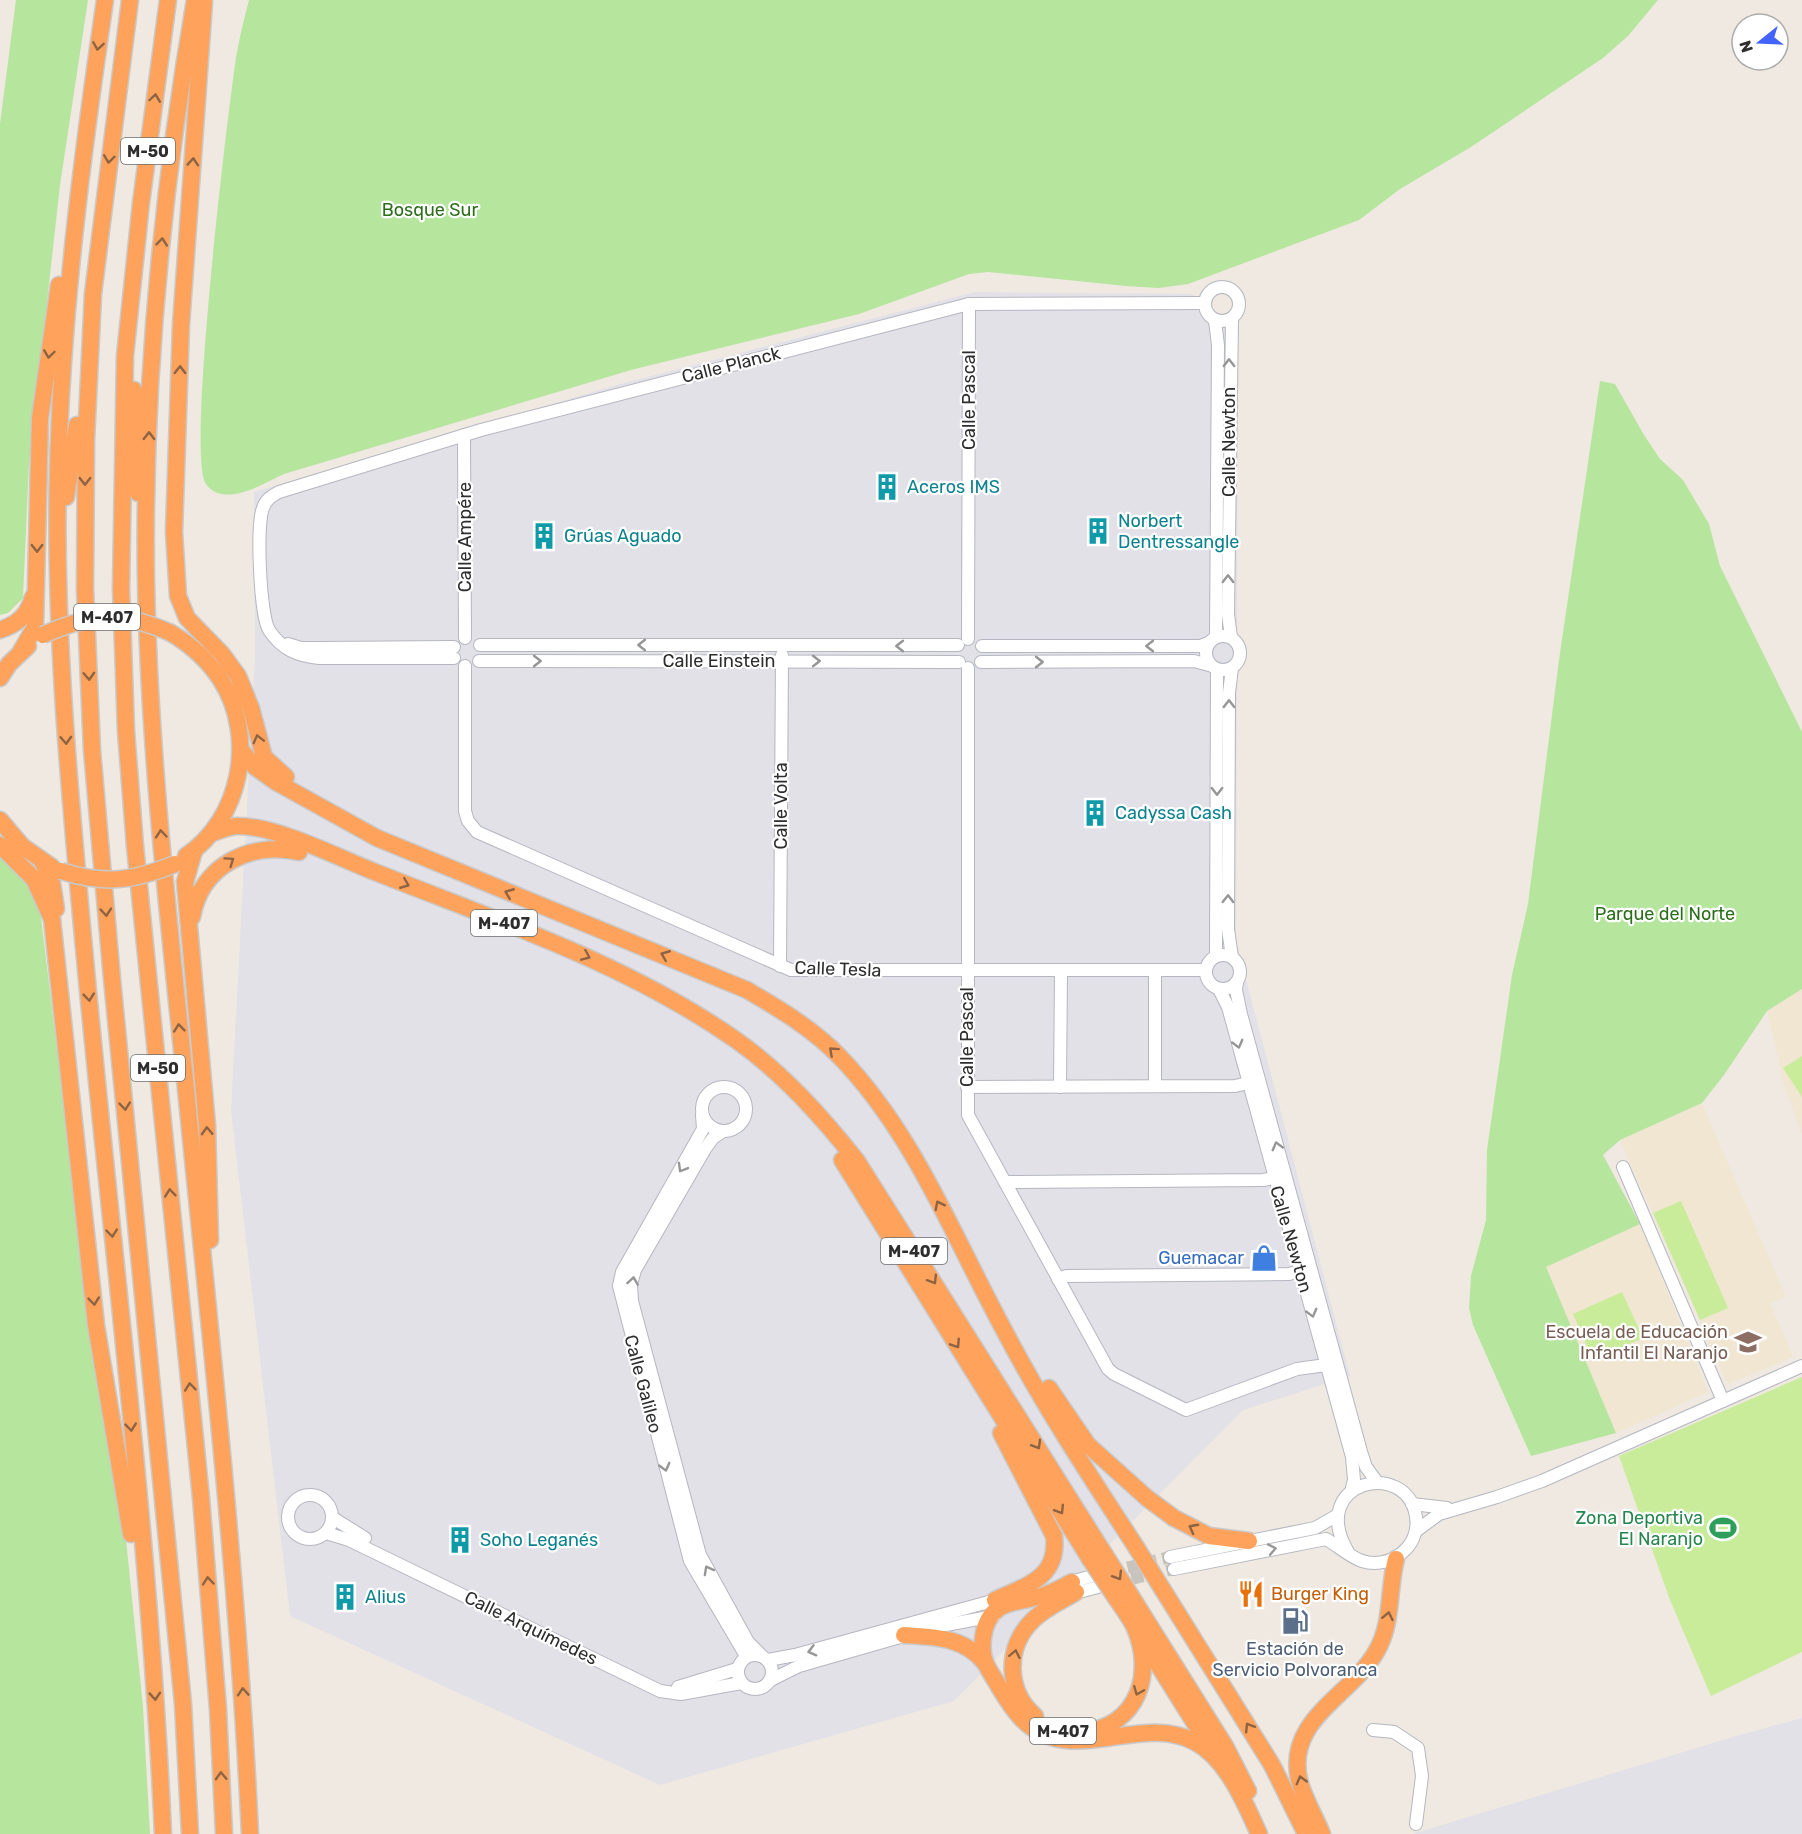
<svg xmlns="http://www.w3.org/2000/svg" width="1802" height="1834" font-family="Rubik,sans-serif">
	<rect width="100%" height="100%" fill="#efe9e1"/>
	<g fill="#e3e1e8">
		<path d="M975,292L1192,294L1238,328L1236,941L1350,1376L1243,1410L954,1701L660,1785L290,1616L231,1111L255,655L254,492L613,386Z"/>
		<path d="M1802,1718V1834H1412L1733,1737Z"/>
	</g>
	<g fill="#f0e6d1">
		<path d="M1802,989V1135L1784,1085L1767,1011Z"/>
		<path d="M1702,1103L1786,1297L1770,1303L1793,1357L1728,1384L1620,1140Z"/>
		<path d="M1640,1224L1708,1392L1616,1433L1546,1267Z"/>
	</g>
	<g fill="#b6e59e">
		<path d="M16,0H88L60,185L29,464L23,598L8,613L0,615V124Z"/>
		<path d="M249,0H1658L1628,36L1603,58L1471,147L1400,189L1359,220L1188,284L1159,288L1126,286L988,272L969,274L859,314L631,370L284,474C264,483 224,509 206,484C186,457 228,112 236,58C239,39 244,19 249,0Z"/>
		<path d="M1600,381L1615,384L1644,435L1660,459L1683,480L1709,524L1720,566L1802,732V989L1767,1011L1724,1075L1702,1103L1620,1140L1603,1155L1640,1224L1546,1267L1616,1433L1531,1456L1473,1325L1469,1308L1471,1276L1486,1220L1487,1150L1512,975L1528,904L1559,660Z"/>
		<path d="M0,855L27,880L40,909L86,1291L126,1539L143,1707L150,1834H0Z"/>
	</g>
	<g fill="#c9ec9a">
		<path d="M1802,1056V1097L1783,1068Z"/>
		<path d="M1681,1201L1728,1308L1700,1320L1653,1213Z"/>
		<path d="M1622,1292L1643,1338L1593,1360L1573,1314Z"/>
		<path d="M1802,1377V1652L1711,1696L1670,1600L1619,1456Z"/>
	</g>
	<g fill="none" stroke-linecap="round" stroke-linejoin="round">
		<g stroke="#c8c4bd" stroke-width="12" stroke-dasharray="12 6" stroke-linecap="butt">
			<path d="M1110,1572L1170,1557"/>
			<path d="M1114,1583L1174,1569"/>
		</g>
		<defs>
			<g id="minor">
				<circle cx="1222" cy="304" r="17"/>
				<path d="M1215,321L1218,345L1216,637"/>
				<path d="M464,435L465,638"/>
				<circle cx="1223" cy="653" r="17"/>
				<path d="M1231,637L1228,614L1232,319"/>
				<path d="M968,639L969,304"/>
				<path d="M288,644L301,648H319L454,647"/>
				<path d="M480,645H958"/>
				<path d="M982,646H1200L1208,643"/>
				<path d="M454,658H319C298,656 282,650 269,630C260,615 256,525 263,508C266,499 272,496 279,492L481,430L969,304L1204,303"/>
				<path d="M479,661L959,662"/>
				<path d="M981,662L1194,661L1209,665"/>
				<path d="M465,666V811L468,821L477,832L791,970H1205"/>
				<path d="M968,668V1115L1108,1369L1114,1374L1186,1410L1297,1369L1326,1365"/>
				<circle cx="1223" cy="972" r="17"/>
				<path d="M1216,956L1217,670"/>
				<path d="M1232,957L1228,929L1229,693L1232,668"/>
				<path d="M780,966L782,655"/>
				<path d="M1155,971V1086"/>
				<path d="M1237,982L1236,990L1241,1014L1362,1455L1366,1467L1377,1482"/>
				<path d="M1219,989L1228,1007L1352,1457L1354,1480L1351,1492"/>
				<circle cx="724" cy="1109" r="22"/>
				<path d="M967,1087L1235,1086L1248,1083"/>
				<path d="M1060,1087L1061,971"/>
				<path d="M702,1115L703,1129L622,1272L619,1286L690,1561L746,1656"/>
				<path d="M723,1131L713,1138L705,1149L635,1270L631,1284L632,1301L700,1555L748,1642L761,1655"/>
				<path d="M1623,1167L1723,1401"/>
				<path d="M1005,1182L1263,1180L1274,1178"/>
				<path d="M1058,1279L1066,1276L1289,1274L1300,1271"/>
				<circle cx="310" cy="1517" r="22"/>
				<path d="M1412,1504L1447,1508"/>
				<path d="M333,1518L365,1538"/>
				<path d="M1416,1531L1439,1514L1497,1497L1542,1481L1802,1366"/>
				<path d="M326,1533L349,1540L660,1691L681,1694L741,1683"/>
				<path d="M1170,1557L1315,1528L1336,1516"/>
				<path d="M1174,1569L1326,1539C1338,1546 1350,1557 1362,1561C1389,1570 1421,1547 1416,1517C1408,1458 1306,1480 1348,1552"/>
				<path d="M1064,1584L1092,1576"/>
				<path d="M1068,1595L1098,1587"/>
				<circle cx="755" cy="1672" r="17"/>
				<path d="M768,1660L795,1655L1003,1598"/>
				<path d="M771,1680L799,1666L935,1627L994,1616"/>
				<path d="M678,1687L737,1669"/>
				<path d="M1373,1730L1394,1732L1418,1748L1422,1776L1416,1824"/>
			</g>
			<g id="highway">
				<path d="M105,0C82,156 62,312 58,469C54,633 70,796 85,959C112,1250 150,1541 163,1834"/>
				<path d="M130,0L93,294L86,440L85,589L92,750L112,979L183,1704L190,1834"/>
				<path d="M168,0L141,203L125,356L121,588L126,731L135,846L201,1498L218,1709L224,1834"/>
				<path d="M195,0C162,191 143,386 146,580C149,744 167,906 184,1069C209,1324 238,1578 250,1834"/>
				<path d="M204,2L181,325L174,532L178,596L187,618L222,654L238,676L251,708L264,757L286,777"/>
				<path d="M134,390L138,493"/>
				<path d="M66,497L77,425"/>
				<path d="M0,630C18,624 28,615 33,597"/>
				<path d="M171,633C191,645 208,660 221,680C257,737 241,819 186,856"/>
				<path d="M21,651L35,627L40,418L59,285"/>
				<path d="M0,678L9,664L28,646"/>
				<path d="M241,750L255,767L276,782L377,838L747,990C779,1009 812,1028 839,1056C914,1133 953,1236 1004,1330C1043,1405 1090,1476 1136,1547"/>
				<path d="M0,820L22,846L52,867"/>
				<path d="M212,833C220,831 229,826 238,826C277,826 337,857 375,872C498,921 626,963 736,1040C783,1073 822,1117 857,1161L1105,1555"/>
				<path d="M0,845L34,879L52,919L96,1325L131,1534"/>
				<path d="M194,851L185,882L207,1125L210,1240"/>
				<path d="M42,861L52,883L56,909"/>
				<path d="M192,917C201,865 251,841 299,852"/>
				<path d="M842,1160L1090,1559"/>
				<path d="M1049,1388L1088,1445L1147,1498L1174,1518L1209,1536L1249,1541"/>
				<path d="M1072,1582C1064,1586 1056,1591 1047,1594C1033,1600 1012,1600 999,1608C981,1620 978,1653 989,1670C999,1686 1008,1705 1022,1719C1071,1769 1140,1712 1195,1742C1227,1759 1245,1803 1259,1834"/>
				<path d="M1163,1590L1272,1765L1306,1834"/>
				<path d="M1131,1596L1225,1746L1248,1791"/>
				<path d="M995,1600C1027,1585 1059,1578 1054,1536L1001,1433"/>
				<path d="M904,1635C935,1637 964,1637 985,1663"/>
				<path d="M1142,1639L1211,1749"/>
				<path d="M1035,1716C1006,1691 1005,1647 1033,1620C1045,1608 1062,1601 1076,1592"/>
				<path d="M1083,1732C1139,1726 1155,1672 1134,1626C1129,1616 1122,1607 1116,1598"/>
				<path d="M1322,1834C1315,1816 1303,1797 1299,1779C1286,1719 1351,1696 1376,1652C1393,1624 1388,1589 1396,1559"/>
			</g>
		</defs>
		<use href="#minor" stroke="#b4b7c1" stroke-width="14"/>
		<use href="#highway" stroke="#c9c9c9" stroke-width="19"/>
		<use href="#minor" stroke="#fff" stroke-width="12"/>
		<use href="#highway" stroke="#ffa35c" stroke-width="16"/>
		<defs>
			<g id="highway-bridge">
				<path d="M43,635C92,613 122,611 171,633"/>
				<path d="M61,871C105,885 133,881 175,864"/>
				<path d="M1136,1547L1163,1590"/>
				<path d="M1105,1555L1131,1596"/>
				<path d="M1090,1559L1116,1598"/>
			</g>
		</defs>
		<use href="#highway-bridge" stroke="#c9c9c9" stroke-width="19" stroke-linecap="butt"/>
		<use href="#highway-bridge" stroke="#ffa35c" stroke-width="16"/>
	</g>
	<defs><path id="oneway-chevron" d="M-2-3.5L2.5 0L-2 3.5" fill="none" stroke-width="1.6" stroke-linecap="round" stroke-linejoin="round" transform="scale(1.5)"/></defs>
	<g stroke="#8c6343">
		<use href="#oneway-chevron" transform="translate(98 46) rotate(99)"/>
		<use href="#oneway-chevron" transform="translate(155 98) rotate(-82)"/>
		<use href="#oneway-chevron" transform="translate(109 159) rotate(97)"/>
		<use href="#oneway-chevron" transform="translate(193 162) rotate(-86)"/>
		<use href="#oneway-chevron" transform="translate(162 242) rotate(-84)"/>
		<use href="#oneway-chevron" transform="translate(49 354) rotate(98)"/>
		<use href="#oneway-chevron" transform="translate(180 370) rotate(-89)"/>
		<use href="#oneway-chevron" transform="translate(149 436) rotate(-89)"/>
		<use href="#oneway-chevron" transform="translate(85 481) rotate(90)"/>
		<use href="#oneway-chevron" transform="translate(37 548) rotate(90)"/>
		<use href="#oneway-chevron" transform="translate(89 676) rotate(87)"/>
		<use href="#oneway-chevron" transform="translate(258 739) rotate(-104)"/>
		<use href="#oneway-chevron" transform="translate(66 740) rotate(87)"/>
		<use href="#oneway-chevron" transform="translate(161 834) rotate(-95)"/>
		<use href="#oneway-chevron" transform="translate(230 861) rotate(-35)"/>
		<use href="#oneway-chevron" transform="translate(405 884) rotate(22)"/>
		<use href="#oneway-chevron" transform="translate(509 893) rotate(-158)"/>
		<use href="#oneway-chevron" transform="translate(106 912) rotate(85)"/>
		<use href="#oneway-chevron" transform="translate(665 955) rotate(-158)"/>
		<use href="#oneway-chevron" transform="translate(586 956) rotate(23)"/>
		<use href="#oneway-chevron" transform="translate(89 997) rotate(84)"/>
		<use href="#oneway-chevron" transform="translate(179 1028) rotate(-96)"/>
		<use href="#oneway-chevron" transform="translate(833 1051) rotate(-138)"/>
		<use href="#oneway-chevron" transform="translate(125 1106) rotate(84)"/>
		<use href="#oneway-chevron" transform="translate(207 1131) rotate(-92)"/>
		<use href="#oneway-chevron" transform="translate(170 1193) rotate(-96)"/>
		<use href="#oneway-chevron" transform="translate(939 1205) rotate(-117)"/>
		<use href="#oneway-chevron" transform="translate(112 1233) rotate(84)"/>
		<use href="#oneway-chevron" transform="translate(933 1280) rotate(58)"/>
		<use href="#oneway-chevron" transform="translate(94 1301) rotate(84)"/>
		<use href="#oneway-chevron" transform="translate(956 1344) rotate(57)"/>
		<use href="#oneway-chevron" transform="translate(190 1387) rotate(-96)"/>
		<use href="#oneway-chevron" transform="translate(131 1427) rotate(84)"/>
		<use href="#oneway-chevron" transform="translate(1037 1445) rotate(59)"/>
		<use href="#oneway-chevron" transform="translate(1060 1510) rotate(58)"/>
		<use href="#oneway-chevron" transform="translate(1193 1528) rotate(-152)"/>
		<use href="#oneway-chevron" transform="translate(1118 1576) rotate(58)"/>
		<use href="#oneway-chevron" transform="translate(208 1581) rotate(-95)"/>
		<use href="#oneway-chevron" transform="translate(1388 1616) rotate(-78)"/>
		<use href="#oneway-chevron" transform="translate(1015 1654) rotate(-78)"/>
		<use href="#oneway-chevron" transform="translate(1138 1691) rotate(112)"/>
		<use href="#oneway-chevron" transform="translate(243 1692) rotate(-94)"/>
		<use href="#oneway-chevron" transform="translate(155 1696) rotate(86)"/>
		<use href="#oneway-chevron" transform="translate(1249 1727) rotate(-122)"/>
		<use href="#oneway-chevron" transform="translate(221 1776) rotate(-92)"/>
		<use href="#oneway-chevron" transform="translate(1301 1780) rotate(-105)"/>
	</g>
	<g stroke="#969696">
		<use href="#oneway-chevron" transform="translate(1229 363) rotate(-90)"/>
		<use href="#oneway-chevron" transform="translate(1228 579) rotate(-90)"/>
		<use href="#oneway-chevron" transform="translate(642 645) rotate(-180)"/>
		<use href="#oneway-chevron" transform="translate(900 646) rotate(-180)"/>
		<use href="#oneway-chevron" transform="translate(1150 646) rotate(180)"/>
		<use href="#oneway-chevron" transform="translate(537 661)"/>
		<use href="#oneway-chevron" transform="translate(816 661)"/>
		<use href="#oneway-chevron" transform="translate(1039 662)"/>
		<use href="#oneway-chevron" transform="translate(1229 704) rotate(-90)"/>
		<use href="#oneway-chevron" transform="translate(1217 791) rotate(90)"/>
		<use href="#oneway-chevron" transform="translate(1228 899) rotate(-89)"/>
		<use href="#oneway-chevron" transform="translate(1238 1044) rotate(75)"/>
		<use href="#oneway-chevron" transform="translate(1277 1146) rotate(-105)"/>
		<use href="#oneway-chevron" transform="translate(682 1168) rotate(120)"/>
		<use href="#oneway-chevron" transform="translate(633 1281) rotate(-81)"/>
		<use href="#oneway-chevron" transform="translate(1312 1313) rotate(75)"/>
		<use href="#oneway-chevron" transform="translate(665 1467) rotate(75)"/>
		<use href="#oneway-chevron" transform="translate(1272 1549) rotate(-11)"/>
		<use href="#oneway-chevron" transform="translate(708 1570) rotate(-119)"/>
		<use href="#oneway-chevron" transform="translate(812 1651) rotate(165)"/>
	</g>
	<defs>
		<symbol id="building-bare" viewBox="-9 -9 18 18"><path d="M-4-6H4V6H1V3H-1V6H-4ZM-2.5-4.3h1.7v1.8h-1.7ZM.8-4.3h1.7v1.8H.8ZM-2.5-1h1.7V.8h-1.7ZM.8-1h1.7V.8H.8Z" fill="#0f9aa8" stroke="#fff" stroke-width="2.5" paint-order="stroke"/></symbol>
		<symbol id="shop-bare" viewBox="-9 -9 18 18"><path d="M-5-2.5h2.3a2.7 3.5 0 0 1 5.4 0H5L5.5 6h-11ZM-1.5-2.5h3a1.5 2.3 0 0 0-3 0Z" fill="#3f7fe0" stroke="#fff" stroke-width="2.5" paint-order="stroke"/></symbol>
		<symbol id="school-bare" viewBox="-9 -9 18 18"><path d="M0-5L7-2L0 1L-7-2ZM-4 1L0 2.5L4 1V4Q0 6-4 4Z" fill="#8d6e63" stroke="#fff" stroke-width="2.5" paint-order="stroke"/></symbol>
		<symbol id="stadium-bare" viewBox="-9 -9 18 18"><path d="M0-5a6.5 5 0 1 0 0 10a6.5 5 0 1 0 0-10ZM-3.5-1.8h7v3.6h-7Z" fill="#2e9e5b" stroke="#fff" stroke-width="2.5" paint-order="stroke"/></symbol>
		<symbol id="restaurant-bare" viewBox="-9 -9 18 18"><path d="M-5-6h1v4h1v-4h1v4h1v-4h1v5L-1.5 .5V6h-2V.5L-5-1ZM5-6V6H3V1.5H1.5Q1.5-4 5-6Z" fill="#e8710a" stroke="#fff" stroke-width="2.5" paint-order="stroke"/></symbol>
		<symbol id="fuel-bare" viewBox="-9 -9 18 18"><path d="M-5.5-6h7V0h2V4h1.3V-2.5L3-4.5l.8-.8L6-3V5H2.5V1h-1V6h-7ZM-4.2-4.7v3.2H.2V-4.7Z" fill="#5c6f8a" stroke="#fff" stroke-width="2.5" paint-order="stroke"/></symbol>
	</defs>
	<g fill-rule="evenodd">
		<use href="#building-bare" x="868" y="468" width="38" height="38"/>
		<use href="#building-bare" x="1079" y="512" width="38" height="38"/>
		<use href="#building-bare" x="525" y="517" width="38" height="38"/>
		<use href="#building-bare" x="1076" y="794" width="38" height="38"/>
		<use href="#shop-bare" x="1245" y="1239" width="38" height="38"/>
		<use href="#school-bare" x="1729" y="1323" width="38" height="38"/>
		<use href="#stadium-bare" x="1704" y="1509" width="38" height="38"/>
		<use href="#building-bare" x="441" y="1521" width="38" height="38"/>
		<use href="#restaurant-bare" x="1232" y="1575" width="38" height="38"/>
		<use href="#building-bare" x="326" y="1578" width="38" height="38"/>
		<use href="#fuel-bare" x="1276" y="1602" width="38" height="38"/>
	</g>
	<g text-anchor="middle" stroke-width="4.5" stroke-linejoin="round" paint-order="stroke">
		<g fill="#fff" stroke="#6d6d6d" stroke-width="1.5">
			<rect x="121" y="138" width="54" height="26" rx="4.5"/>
			<rect x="74" y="604" width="66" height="26" rx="4.5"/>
			<rect x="471" y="910" width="66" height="26" rx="4.5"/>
			<rect x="131" y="1055" width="54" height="26" rx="4.5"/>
			<rect x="881" y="1238" width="66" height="26" rx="4.5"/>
			<rect x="1030" y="1718" width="66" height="26" rx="4.5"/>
		</g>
		<g font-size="16" font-weight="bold" fill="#2e2e2e">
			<text x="148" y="157">M-50</text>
			<text x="107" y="623">M-407</text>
			<text x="504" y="929">M-407</text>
			<text x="158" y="1074">M-50</text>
			<text x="914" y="1257">M-407</text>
			<text x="1063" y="1737">M-407</text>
		</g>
		<g font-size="18" fill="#2c6e1b" stroke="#fff">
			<text x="430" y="216">Bosque Sur</text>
			<text x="1665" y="920">Parque del Norte</text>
		</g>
		<g font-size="18" fill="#2e2e2e" stroke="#fff">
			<text transform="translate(731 365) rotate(-14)" y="6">Calle Planck</text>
			<text transform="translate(969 400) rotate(-90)" y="6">Calle Pascal</text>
			<text transform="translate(1229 442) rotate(-90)" y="6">Calle Newton</text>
			<text transform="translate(465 537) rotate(-90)" y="6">Calle Ampére</text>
			<text x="719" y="667">Calle Einstein</text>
			<text transform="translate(781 806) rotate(-90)" y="6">Calle Volta</text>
			<text transform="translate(838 969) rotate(2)" y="6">Calle Tesla</text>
			<text transform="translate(967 1037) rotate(-90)" y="6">Calle Pascal</text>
			<text transform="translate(1291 1239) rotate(74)" y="6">Calle Newton</text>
			<text transform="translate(643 1384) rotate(75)" y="6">Calle Galileo</text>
			<text transform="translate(531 1628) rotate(26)" y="6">Calle Arquímedes</text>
		</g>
		<g font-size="18" fill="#0d838f" stroke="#fff" text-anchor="start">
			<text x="907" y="493">Aceros IMS</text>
			<text x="1118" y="527">Norbert<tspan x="1118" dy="21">Dentressangle</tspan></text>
			<text x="564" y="542">Grúas Aguado</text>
			<text x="1115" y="819">Cadyssa Cash</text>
			<text x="480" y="1546">Soho Leganés</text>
			<text x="365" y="1603">Alius</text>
		</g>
		<g font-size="18" fill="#366cbe" stroke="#fff" text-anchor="end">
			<text x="1244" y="1264">Guemacar</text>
		</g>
		<g font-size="18" fill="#785e54" stroke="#fff" text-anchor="end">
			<text x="1728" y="1338">Escuela de Educación<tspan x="1728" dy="21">Infantil El Naranjo</tspan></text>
		</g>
		<g font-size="18" fill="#27864d" stroke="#fff" text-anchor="end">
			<text x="1703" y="1524">Zona Deportiva<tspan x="1703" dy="21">El Naranjo</tspan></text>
		</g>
		<g font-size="18" fill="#c56008" stroke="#fff" text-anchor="start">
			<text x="1271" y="1600">Burger King</text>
		</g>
		<g font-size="18" fill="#4e5e75" stroke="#fff">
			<text x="1295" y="1655">Estación de<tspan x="1295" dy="21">Servicio Polvoranca</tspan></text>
		</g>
	</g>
	<g transform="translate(1760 42) rotate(252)"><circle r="28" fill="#ffffff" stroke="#ababab" stroke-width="1.5"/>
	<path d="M0-4.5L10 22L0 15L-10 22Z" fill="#4264fb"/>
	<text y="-9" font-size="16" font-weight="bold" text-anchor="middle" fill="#2e2e2e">N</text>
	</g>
</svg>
